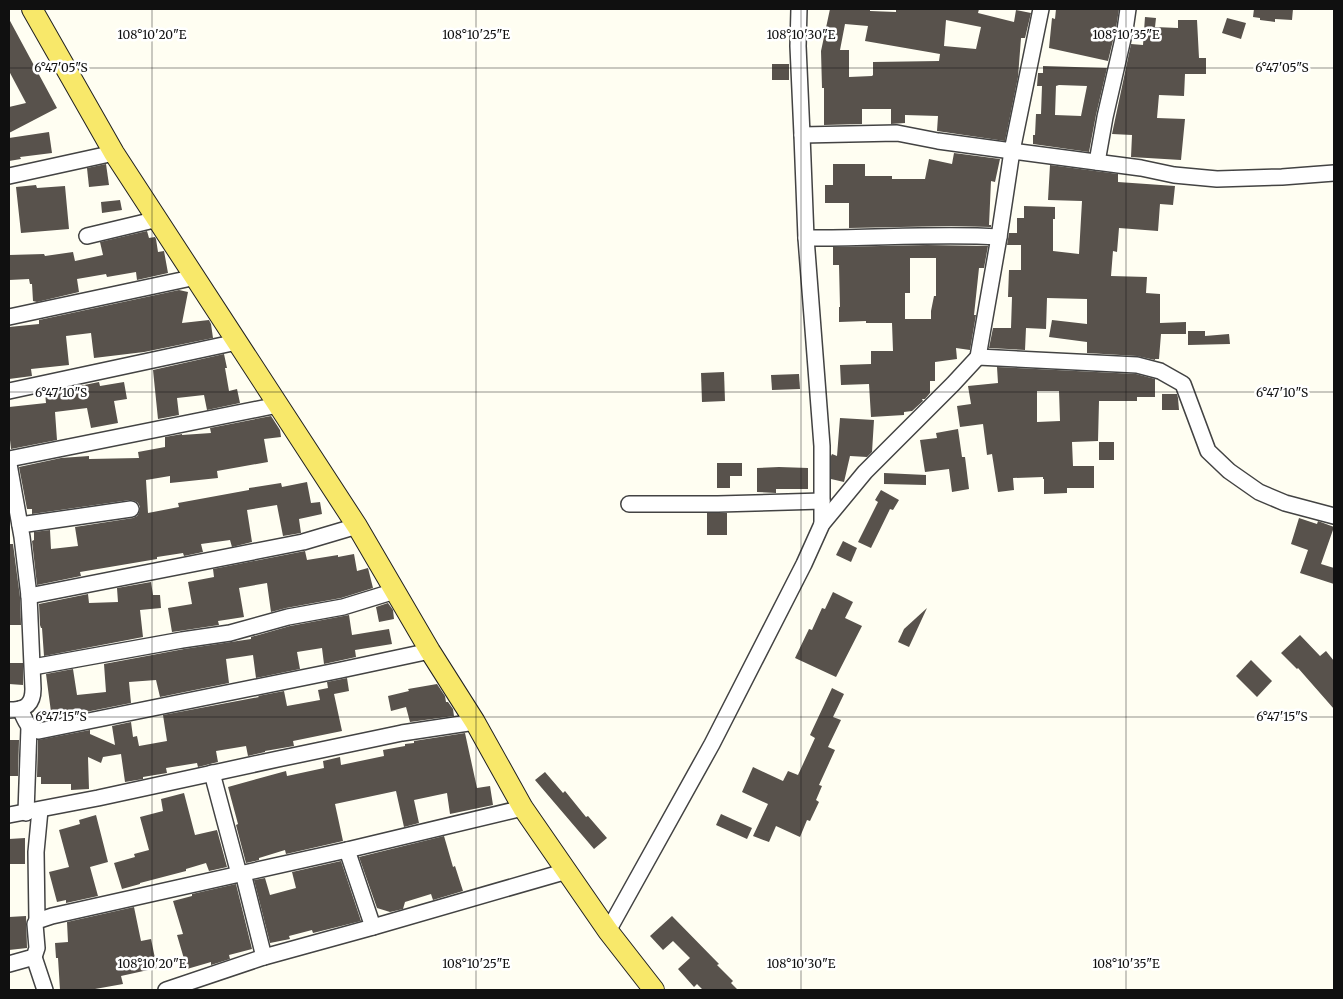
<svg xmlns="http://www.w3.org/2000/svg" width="1343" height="999" font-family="Merriweather,serif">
	<rect width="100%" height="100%" fill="#fffef2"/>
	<g fill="#58524c" fill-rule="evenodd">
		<path d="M830,9H870V11L896,12V9H979L978,13L1014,22L1016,10L1031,13L1025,38H1021L1018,77L1005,141L937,131L938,116L905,115V123L891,124V109H862V124L824,125V88H822L821,51ZM946,20L981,27L976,49L944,46ZM845,24L868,26L865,41L940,54L939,61L873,62V75L872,76L849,77V50H840Z"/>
		<path d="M1056,9H1119L1116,28L1108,61L1049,48L1052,18L1055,19Z"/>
		<path d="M1254,9H1293L1292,20L1275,19V22L1260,20V18L1253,17Z"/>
		<path d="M1145,17L1156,18L1155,27L1178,28V20H1197L1199,58H1206V74H1185L1184,96L1159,95L1157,118L1185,119L1181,160L1131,157L1132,135L1112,134L1131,44L1143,45Z"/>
		<path d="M1227,18L1246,23L1241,39L1222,33Z"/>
		<path d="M9,19L57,108L9,133V107L26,103L9,71Z"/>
		<rect x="772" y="64" width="17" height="16"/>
		<path d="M1043,66L1107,68L1096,115L1089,152L1033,144V135H1035L1036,114H1041L1042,86H1037L1038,73H1043ZM1059,85L1087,86L1081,116L1055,115L1056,86Z"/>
		<path d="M49,132L52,153L20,157L21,159L9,161V138Z"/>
		<path d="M954,153L1000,159L995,182L991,181L989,225H991V227L951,226L849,228V203H825V185H833V164H865V176H892V179H925L929,159L952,164Z"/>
		<path d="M106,164L109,185L89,187L87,168Z"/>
		<path d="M1050,165L1118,174V182L1175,186L1173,205L1160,204L1158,231L1119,228L1117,252L1113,251L1111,276L1147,277L1146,293L1160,294V323L1186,322V334H1161L1159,359H1155V360L1137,356L1087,353V342L1049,337L1052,320L1087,324V299L1047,298L1046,329L1026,328L1025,350L989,348L993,328H1011L1012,297H1008L1009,270H1021V245H1007L1009,233H1017V218H1024V206L1055,207V219H1053V251L1079,254L1082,201L1048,200Z"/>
		<path d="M36,185L37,188L65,186L69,229L21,233L16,187Z"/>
		<path d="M120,200L122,210L102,213L101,202Z"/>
		<path d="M147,231L149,238L155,237L156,239L158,252L164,251L168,273L137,280L136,272L107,277L106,274L77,279L79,292L37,302L33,301L32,284H30L29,279L9,280V255L44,254L45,256L73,252L75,261L103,255L100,242Z"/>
		<path d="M927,245L988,246L984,268H979L974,315H976L970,350L956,348L957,359L935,362V381H930V393L925,399H922L923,401L912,411L904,412V415L871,417L869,384L841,385L840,365L871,364V351H893L892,323H866V321L839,322V307H840L839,265H833V247ZM910,258H936V296H934L931,311V319H905V293H910Z"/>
		<path d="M179,290L188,292L182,323L209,320L211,324L213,338L144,352L94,358L91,333L66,336L69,365L31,369L32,376L9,379V327L39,324V320Z"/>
		<path d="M1188,331H1205V336L1229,334L1230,344L1188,345Z"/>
		<path d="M224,354L227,368H225L229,391L237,389L240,403L207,410L204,395L177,398L179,415L158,419L153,370Z"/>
		<path d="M997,367L1136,374L1155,379V397H1137V401H1099L1098,441L1072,442L1073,466H1094V488H1067V493L1044,494V479H1043V477L1013,478L1014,490L998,492L992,454L987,455L983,424L960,427L957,406L971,404L968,386L998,383ZM1037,391H1059L1060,421L1037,422Z"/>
		<path d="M724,372L725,401L702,402L701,373Z"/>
		<path d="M799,374L800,389L772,390L771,375Z"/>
		<path d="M99,382L100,386L124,382L127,399L114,401L118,423L91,428L87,408L55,412L57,440L11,449L9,431V407L46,403L45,393Z"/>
		<path d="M1162,394H1177L1178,398L1179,410H1162Z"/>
		<path d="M271,416L280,430L281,437L264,439L268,462L217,471L218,478L170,483V476L146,480L148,513L179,507L178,503L249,490V488L281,483L282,487L307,482L311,503L320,502L322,514L299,519L301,533L283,536L277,505L247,510L252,542L232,547L230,540L201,544L203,552L184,556L183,553L157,557V559L80,572L81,576L37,585L32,541L34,540V532L50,530L51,549L78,546L75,527L133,518L137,516L139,513L140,507L138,503L135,501L130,500L32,514V509H27L19,467L61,458L89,456V459L139,458L138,452L165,447V437L182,434V435L211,433L210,428Z"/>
		<path d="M840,418L874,420L872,452L867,457L850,456L844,482L831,479V456L832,454L837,456Z"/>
		<path d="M958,429L962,457H965L969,489L952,492L949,469L925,472L920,440L937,438L936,433Z"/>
		<rect x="1099" y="442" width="15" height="18"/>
		<path d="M717,463H742V476H730V488H717Z"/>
		<path d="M779,467L808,468V489H776V493L757,492V468Z"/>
		<path d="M884,473L926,475V485L884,484Z"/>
		<path d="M881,490L899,500L893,510L890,509L871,548L858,542L878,502L875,500Z"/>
		<rect x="707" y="513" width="20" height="22"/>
		<path d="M1299,518L1317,524L1318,521L1334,527L1321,564L1334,568V584L1300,573L1308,550L1291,544Z"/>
		<path d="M843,541L857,548L851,562L836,555Z"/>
		<path d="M9,544H13L20,597L21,625H9Z"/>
		<path d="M305,551L307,560L338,555V557L354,554L357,571L368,568L373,588L341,598L286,608L271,612L267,583L239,588L244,617L218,621L219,625L172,632L168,608L192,604L188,582L214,577L213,569Z"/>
		<path d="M151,582L153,595H160L161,608L140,610L143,637L44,656L42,628H41L40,625L39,604L88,594L89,603L118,602L117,588Z"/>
		<path d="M833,592L853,602L845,618L862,626L836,677L795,658L809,629L812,630L822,608L825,609Z"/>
		<path d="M388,603L393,610L394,619L379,622L376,607Z"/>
		<path d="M927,608L909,647L898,642L904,629Z"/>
		<path d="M349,615L352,635L389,629L392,644L355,650L356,657L324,664L322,648L297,652L300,669L256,678L253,655L226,659L229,683L160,697L156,680L129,682L131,703L45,720L44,713L51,712L46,674L73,669L77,695L106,692L104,664L184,649L251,639V637L290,626Z"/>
		<path d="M1300,635L1320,656L1326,651L1334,661V709L1298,668L1297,669L1281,653Z"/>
		<path d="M1251,660L1272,681L1257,697L1236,676Z"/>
		<path d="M9,663H23V685L9,684Z"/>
		<path d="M347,678L349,691L334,694L342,731L293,741L294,746L265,751V752L248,756L246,746L216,751L218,762L198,767L197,763L166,768L167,773L143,777V779L125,782L121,754L103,757L101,763L88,757L89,789L71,790V784H41V777H37L38,740L90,730V734L115,745L112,726L131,722L133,737L137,736L139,746L167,741L163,715L259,697L258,696L284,691L287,706L320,700L318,690L328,688L327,682Z"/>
		<path d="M437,684L445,696L446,702H448L453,709L454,716L410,722L406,707L391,711L388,696L409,691L408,689Z"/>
		<path d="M832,688L844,694L833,717L841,720L828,747L835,750L819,785L822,786L816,800L819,802L810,821L807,820L800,837L776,826L769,842L753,836L768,804L742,792L753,767L783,781L788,771L798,775L815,738L810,735Z"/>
		<path d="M465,733L477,788L490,786L493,805L450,814L447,793L414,800L419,823L404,827L396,791L335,804L343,841L286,854L285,850L259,858V860L246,863L236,825L238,824L228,787L286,771L287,776L324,768L323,761L340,757L341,765L384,756L383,750L405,746V744L414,743V741Z"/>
		<path d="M9,740H19L18,776H9Z"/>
		<path d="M545,772L563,793L565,791L586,817L588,816L607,838L594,849L535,780Z"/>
		<path d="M184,793L195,835L217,830L227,867L209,871L206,863L186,869V871L140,883V884L122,889L114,863L135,857L134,854L149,850L140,817L163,811L161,799Z"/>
		<path d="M721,814L752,828L747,839L716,825Z"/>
		<path d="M96,815L108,862L90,867L98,896L66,903V900L57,902L49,872L69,867L59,830L80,824L79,820Z"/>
		<path d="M444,836L453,867L455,866L463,891L433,900L431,894L405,902L403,909L390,912L377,908L359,857Z"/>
		<path d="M25,838V864H9V839Z"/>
		<path d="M341,861L361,921L313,933L312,930L289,936L290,939L270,943L254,880L265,878L270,895L296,888L292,872Z"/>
		<path d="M236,884L252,949L229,955L230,959L211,965V962L187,969L177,935L183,934L173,901L192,896V894Z"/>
		<path d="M134,907L141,941L151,939L157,968L121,976L123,984L95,989L60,990L58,958H56L55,943L68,942L67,922Z"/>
		<path d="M26,916L27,948L9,950V917Z"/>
		<path d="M672,916L719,964L717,965L733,981L731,983L738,990H703L697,984L694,987L678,969L690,958L673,941L663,950L650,936Z"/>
	</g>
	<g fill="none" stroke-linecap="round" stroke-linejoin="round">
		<defs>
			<g id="minor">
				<path d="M799,9L798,46L802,135L897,133L938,141L1012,151L1041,9"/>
				<path d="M802,135L806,238L822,446V524"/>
				<path d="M1097,162L1105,117L1125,30L1128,9"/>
				<path d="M9,176L114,153"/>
				<path d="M87,236L158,219"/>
				<path d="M806,238C870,239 935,233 999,237"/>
				<path d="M9,317L196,277"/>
				<path d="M978,357L1137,365L1160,371L1183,384L1208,451L1229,471L1259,492L1285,503L1334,516"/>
				<path d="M9,391L237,342"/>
				<path d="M9,459L278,405"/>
				<path d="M9,464L22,537L29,596L33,689C33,706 24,710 9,710"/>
				<path d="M629,504H718L822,501"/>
				<path d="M20,525L131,509"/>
				<path d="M29,596L303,542L357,526"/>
				<path d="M33,667L182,640L230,633L288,617L343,607L395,591"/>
				<path d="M20,709C25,719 27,729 39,731L341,670L430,651"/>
				<path d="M212,773L239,874"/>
				<path d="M26,813L29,727"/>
				<path d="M9,815L98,798L278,759L402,733L475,722"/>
				<path d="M347,850L373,927"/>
				<path d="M243,873L264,957"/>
				<path d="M37,921L36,852L40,810"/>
				<path d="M608,931L712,744L804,564L822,524L865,472L953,384L978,357L999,237L1012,151L1141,168L1174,175L1217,179L1282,177L1334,173"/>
				<path d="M34,957L45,990"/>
				<path d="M9,964L34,957L37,948L35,924L37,921L52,916L347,850L523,808"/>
				<path d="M166,990L264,957L373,927L567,871"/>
			</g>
			<path id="major" d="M32,9L114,153L357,526L430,651L475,722L523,808L608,931L654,990"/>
		</defs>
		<use href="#minor" stroke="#434343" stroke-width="18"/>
		<use href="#major" stroke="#212121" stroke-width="22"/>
		<use href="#minor" stroke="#fff" stroke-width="15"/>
		<use href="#major" stroke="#f8e86a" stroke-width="20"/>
	</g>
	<path fill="none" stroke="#101010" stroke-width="1" stroke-opacity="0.45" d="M152,9V990M476,9V990M801,9V990M1126,9V990M9,68H1334M9,392H1334M9,717H1334"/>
	<g font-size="12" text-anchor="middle" fill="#101010" stroke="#fff" stroke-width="5" stroke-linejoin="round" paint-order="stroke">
		<text x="152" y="39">108°10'20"E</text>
		<text x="476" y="39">108°10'25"E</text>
		<text x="801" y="39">108°10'30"E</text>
		<text x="1126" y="39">108°10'35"E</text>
		<text x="61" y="72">6°47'05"S</text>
		<text x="1282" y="72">6°47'05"S</text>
		<text x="61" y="397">6°47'10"S</text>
		<text x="1282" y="397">6°47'10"S</text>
		<text x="61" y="721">6°47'15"S</text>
		<text x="1282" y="721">6°47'15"S</text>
		<text x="152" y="968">108°10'20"E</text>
		<text x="476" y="968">108°10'25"E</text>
		<text x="801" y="968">108°10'30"E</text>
		<text x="1126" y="968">108°10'35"E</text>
	</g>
	<rect width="1343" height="999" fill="none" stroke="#101010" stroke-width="20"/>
</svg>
